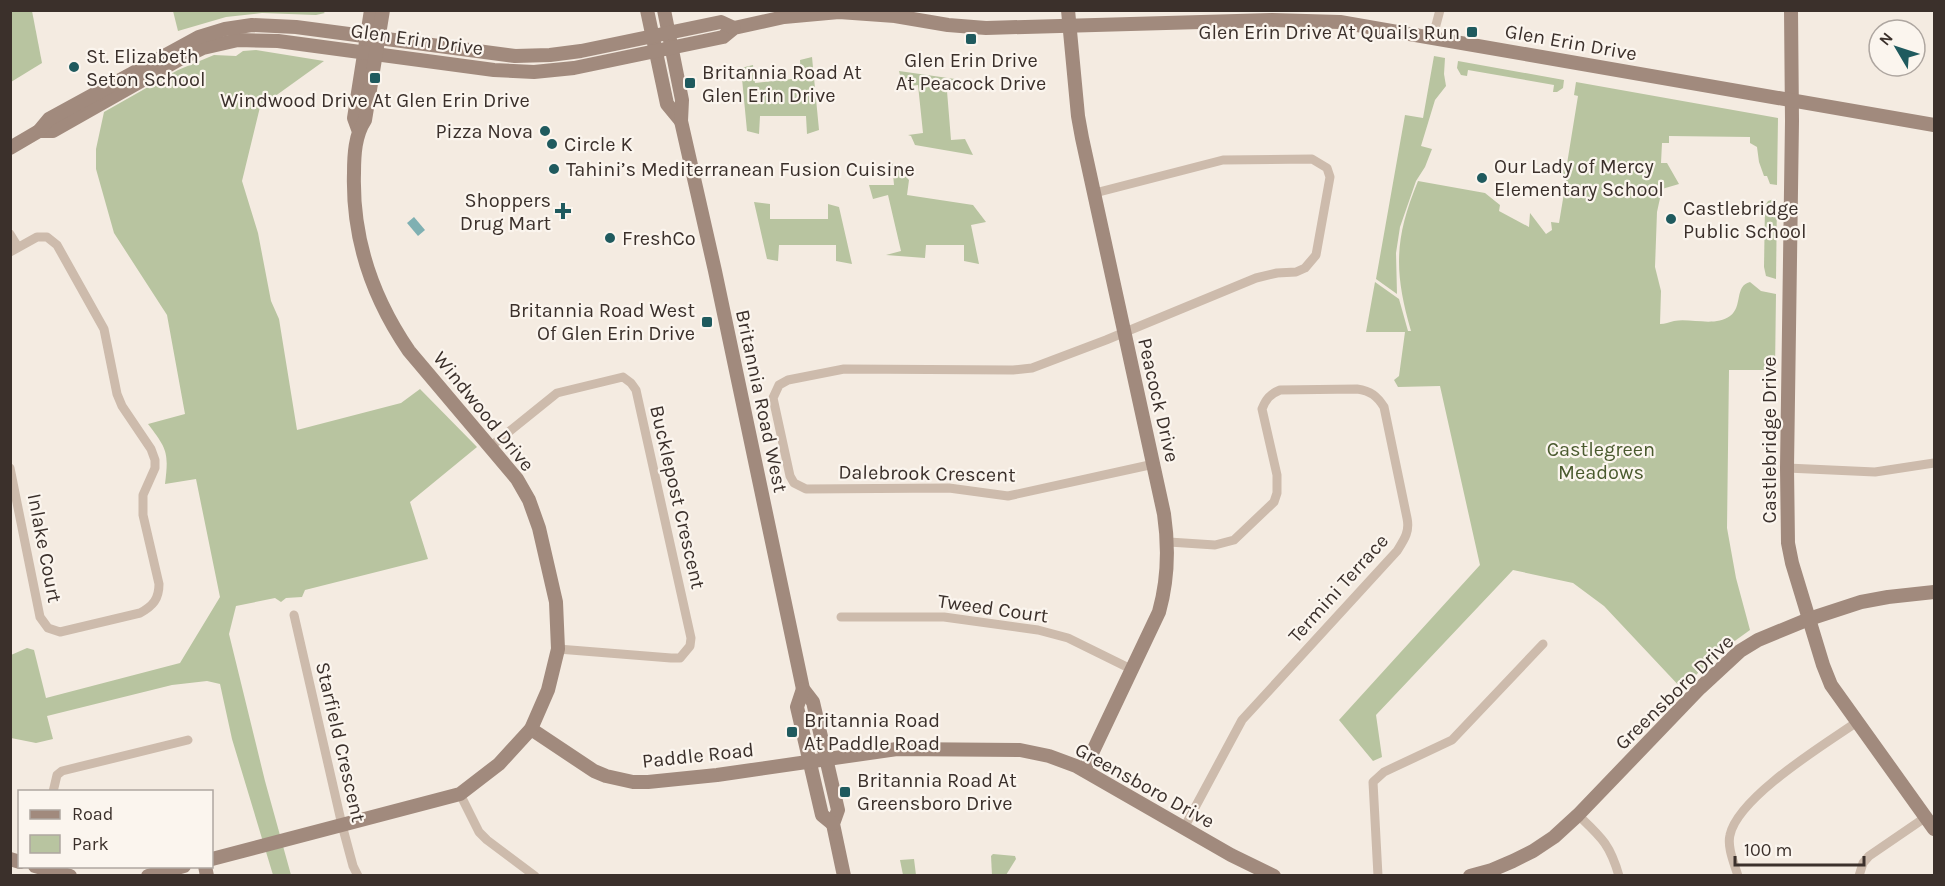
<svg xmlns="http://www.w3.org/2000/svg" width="1945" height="886" font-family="Karla,sans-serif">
	<rect width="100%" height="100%" fill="#f4ebe1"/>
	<g fill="#b8c4a0">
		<path d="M11,10L32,11L42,63L11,82Z"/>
		<path d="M322,11L325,13L316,15L262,13L226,17L178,31L173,11Z"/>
		<path d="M256,50L324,61L260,107L242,181L258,233L271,301L279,319L297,430L401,403L420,389L477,447L410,502L428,559L305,590L302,597L286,598L281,602L275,598L236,606L229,634L265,781L291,875H273L232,739L220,684L207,681L172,685L47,716L53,739L36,743L11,738V655L27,648L34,650L46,698L180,663L220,597L196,479L165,484C169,452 167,449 148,424L185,414L167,315L114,233L96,169V149L104,112L178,70L214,55L236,56L243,51Z"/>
		<path d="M1434,56L1445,58L1444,74L1446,86L1435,100L1421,146L1432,149L1425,167L1416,181L1400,227L1396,253L1397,294L1376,279L1405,115L1423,118Z"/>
		<path d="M812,57L819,130L807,134L806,116H760L759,134L747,131L741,68L753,65L755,83L801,78L800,60Z"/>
		<path d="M1458,61L1564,80L1563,88L1557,92H1553L1554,85L1468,70L1467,76L1461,75L1457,68Z"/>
		<path d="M899,71L955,79L960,89L947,91L951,140L965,139L973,155L915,145L911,136L908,135L923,133L918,85L903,87Z"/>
		<path d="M1576,82L1778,118L1777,185L1770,184L1767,176H1764L1759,162L1757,147L1750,143V137L1669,136V143H1662L1661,163H1667L1679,184L1662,189L1657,212L1655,267L1661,291L1660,324C1665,324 1669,322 1674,321C1691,318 1715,327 1730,316C1743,307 1734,286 1750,282L1761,291L1776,294L1775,370H1729L1727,528L1736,578L1750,630L1718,653L1682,689L1604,606L1573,583L1513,570L1376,715L1382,757L1373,761L1339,720L1480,565L1440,386L1398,387L1394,380L1399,376L1405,332H1366L1375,282L1399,299L1408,331H1411C1394,272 1394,239 1418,181L1485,193L1500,205L1499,211L1529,227L1530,213L1546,234L1552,230L1551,222L1559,223L1567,175L1559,173V169L1566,170L1578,96L1574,95Z"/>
		<path d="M892,163L909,180L907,195L973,205L986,222L971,225L979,264L964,261V245H926L925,258L886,255L901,251L888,195L873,199L869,185H894Z"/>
		<path d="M1774,199H1777L1776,279L1766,276L1764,267L1765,206L1768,201Z"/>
		<path d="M754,202L770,204V219H828V204L839,207L852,264L836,261V245H779L778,261L767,259Z"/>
		<path d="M993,854L1015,856L1016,859L1006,875H992L991,856Z"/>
		<path d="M914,859L916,875H903L900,860Z"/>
	</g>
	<path fill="#7fb0b2" d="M414,217L425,230L418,236L407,223Z"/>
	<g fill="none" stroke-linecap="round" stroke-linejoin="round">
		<g stroke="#cdbbac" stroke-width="9">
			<path d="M1433,36L1440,10"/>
			<path d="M1095,193L1223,160L1312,159L1327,168L1330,177L1316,255L1305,268L1296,272L1277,273L1256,278L1106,340L1032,368L1013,370L844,369L788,380L779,385L773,398L790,476L794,483L806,489L949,488L1008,496L1154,464"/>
			<path d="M10,234L18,247"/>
			<path d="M10,252L37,237H47L57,245L104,329L117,394L122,406L151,449L155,460V468L143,495V515L159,584C159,599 153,606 140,613L60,632L48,628L40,617L10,468"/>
			<path d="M490,447L557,393L623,377L631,383L636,390L691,638L690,646L680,658H671L558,649"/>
			<path d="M1787,468L1875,472L1934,463"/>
			<path d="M1169,542L1215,545L1234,540L1274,502L1277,493V475L1262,409C1266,399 1270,394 1280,390L1357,389C1371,391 1377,396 1384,407L1407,518C1410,532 1404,540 1397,551L1242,720L1184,828"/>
			<path d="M294,615L342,825L353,866L358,876"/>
			<path d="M841,617H944L1038,630L1068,638L1133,670"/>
			<path d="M53,792L57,775L62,771L188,740"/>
			<path d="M460,794L479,832L487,840L535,876"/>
			<path d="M1578,815C1601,837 1610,844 1619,876"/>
			<path d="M1378,876L1373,782L1384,772L1452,740L1543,644"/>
			<path d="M1738,876C1734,863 1727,847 1730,835C1738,797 1825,744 1857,722"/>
			<path d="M1859,876L1863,863L1869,856L1926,817"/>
		</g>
		<g stroke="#a18a7d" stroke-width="14">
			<path d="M647,10L667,104L681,121"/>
			<path d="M664,10L682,100L681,121L715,271L803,689L813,702L838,810L833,824L844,876"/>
			<path d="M1068,10L1078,116L1082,138L1164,514C1169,548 1168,580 1159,612L1084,770"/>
			<path d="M1791,10L1792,121L1787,468L1788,543L1792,563L1823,665L1831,685L1934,829"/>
			<path d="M358,129L354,118L371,10"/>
			<path d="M39,131H53L180,59L203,48L238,40L278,41L494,70L534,72L574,68L723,37L734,28L784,17L839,12L895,16L948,25L986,28L1272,20L1340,22L1934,125"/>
			<path d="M10,148L39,131L49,119L199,37L225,29L252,25L296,27L515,56L550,55L581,51L721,22L734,28"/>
			<path d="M803,689L797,707L822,815L833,824"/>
			<path d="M531,729L594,771L606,776L633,782H648L717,775L897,749L1020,750L1049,756L1076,766L1231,855L1274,876"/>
			<path d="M10,859L20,862"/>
			<path d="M212,859L460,794L499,764L531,729L548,690L558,649L556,602L539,528L529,500L517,479L409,351C372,297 352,239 354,173C354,155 355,135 365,120L383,10"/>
			<path d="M35,866L70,876"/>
			<path d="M205,866L207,876"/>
			<path d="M148,876L184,866"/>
			<path d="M1470,876L1492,870L1513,861L1533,851L1554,837L1578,815L1700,688L1740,651L1758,640L1809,619L1861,602L1888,597L1934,592"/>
		</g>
	</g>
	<g fill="#1f5a5e" stroke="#fbf5ee" stroke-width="2">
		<rect x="1466" y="26" width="12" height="12" rx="3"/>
		<rect x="965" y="33" width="12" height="12" rx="3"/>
		<circle cx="74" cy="67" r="6"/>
		<rect x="369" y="72" width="12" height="12" rx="3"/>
		<rect x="684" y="77" width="12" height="12" rx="3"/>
		<circle cx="545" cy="131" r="6"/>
		<circle cx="552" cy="144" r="6"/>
		<circle cx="554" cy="169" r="6"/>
		<circle cx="1482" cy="178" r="6"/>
		<path d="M560 202h6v6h6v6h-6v6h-6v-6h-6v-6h6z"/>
		<circle cx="1671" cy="219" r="6"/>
		<circle cx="610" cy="238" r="6"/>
		<rect x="701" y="316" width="12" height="12" rx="3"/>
		<rect x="786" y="726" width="12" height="12" rx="3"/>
		<rect x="839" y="786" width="12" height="12" rx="3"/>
	</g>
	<g text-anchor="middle" stroke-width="4.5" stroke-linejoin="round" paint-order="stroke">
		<g font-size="20" fill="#3b302b" stroke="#fbf5ee" text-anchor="start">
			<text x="1460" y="39" text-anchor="end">Glen Erin Drive At Quails Run</text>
			<text x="86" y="63">St. Elizabeth<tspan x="86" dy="23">Seton School</tspan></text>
			<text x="971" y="67" text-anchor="middle">Glen Erin Drive<tspan x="971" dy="23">At Peacock Drive</tspan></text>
			<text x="702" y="79">Britannia Road At<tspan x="702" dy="23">Glen Erin Drive</tspan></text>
			<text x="375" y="107" text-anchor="middle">Windwood Drive At Glen Erin Drive</text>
			<text x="533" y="138" text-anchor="end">Pizza Nova</text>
			<text x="564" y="151">Circle K</text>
			<text x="1494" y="173">Our Lady of Mercy<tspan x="1494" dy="23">Elementary School</tspan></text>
			<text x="566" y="176">Tahini’s Mediterranean Fusion Cuisine</text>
			<text x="551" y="207" text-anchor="end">Shoppers<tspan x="551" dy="23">Drug Mart</tspan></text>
			<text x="1683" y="215">Castlebridge<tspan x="1683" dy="23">Public School</tspan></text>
			<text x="622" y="245">FreshCo</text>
			<text x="695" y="317" text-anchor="end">Britannia Road West<tspan x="695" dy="23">Of Glen Erin Drive</tspan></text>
			<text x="804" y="727">Britannia Road<tspan x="804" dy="23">At Paddle Road</tspan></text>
			<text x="857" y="787">Britannia Road At<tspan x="857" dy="23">Greensboro Drive</tspan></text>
		</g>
		<g font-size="20" fill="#3b302b" stroke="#fbf5ee">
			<text transform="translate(417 39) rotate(8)" y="7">Glen Erin Drive</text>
			<text transform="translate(1571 42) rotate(10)" y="7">Glen Erin Drive</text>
			<text transform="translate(1159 400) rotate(77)" y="7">Peacock Drive</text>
			<text transform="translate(762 401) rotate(78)" y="7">Britannia Road West</text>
			<text transform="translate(484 411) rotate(51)" y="7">Windwood Drive</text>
			<text transform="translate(1769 440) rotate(-90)" y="7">Castlebridge Drive</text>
			<text transform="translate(927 473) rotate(1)" y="7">Dalebrook Crescent</text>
			<text transform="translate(678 497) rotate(77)" y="7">Bucklepost Crescent</text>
			<text transform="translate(45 548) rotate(79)" y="7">Inlake Court</text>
			<text transform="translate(1338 588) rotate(-48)" y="7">Termini Terrace</text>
			<text transform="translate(993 608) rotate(8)" y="7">Tweed Court</text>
			<text transform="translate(1674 692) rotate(-44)" y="7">Greensboro Drive</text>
			<text transform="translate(341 742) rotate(77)" y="7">Starfield Crescent</text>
			<text transform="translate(698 755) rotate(-6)" y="7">Paddle Road</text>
			<text transform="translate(1145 785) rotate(29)" y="7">Greensboro Drive</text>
		</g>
		<g font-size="20" fill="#4a5a2e" stroke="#fbf5ee">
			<text x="1601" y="456">Castlegreen<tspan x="1601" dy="23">Meadows</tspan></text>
		</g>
	</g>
	<rect width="1945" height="886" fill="none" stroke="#3b302b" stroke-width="24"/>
	<rect x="18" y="790" width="195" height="78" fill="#fbf5ee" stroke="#aea6a0" stroke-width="1.5"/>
	<rect x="30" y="810" width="30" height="9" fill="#a18a7d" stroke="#aea6a0" stroke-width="1.5"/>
	<text x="72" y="820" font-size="18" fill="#3b302b">Road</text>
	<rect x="30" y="835" width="30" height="18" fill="#b8c4a0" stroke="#aea6a0" stroke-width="1.5"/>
	<text x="72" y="850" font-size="18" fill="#3b302b">Park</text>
	<g transform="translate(1897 48) rotate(309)"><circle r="28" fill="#fbf5ee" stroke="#aea6a0" stroke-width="1.5"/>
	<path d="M0-4.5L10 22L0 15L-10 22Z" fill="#1f5a5e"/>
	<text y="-9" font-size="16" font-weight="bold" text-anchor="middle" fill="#3b302b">N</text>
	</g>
	<path d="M1735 856v9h129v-9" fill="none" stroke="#3b302b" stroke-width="3"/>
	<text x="1744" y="856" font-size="18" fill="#3b302b" stroke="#fbf5ee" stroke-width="4.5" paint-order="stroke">100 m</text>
</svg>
